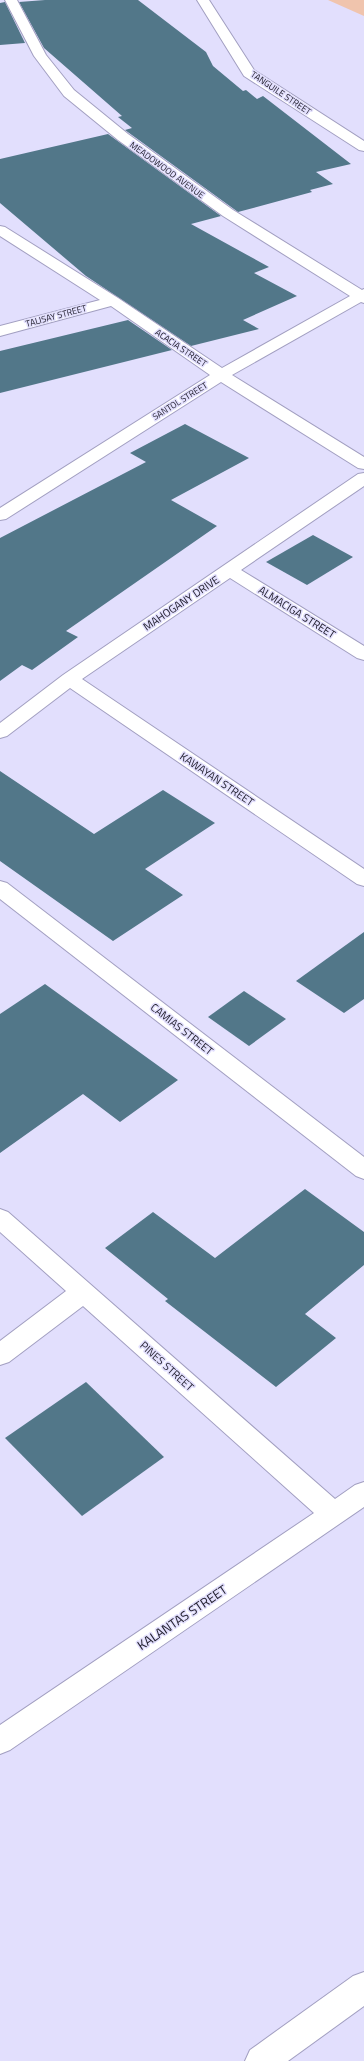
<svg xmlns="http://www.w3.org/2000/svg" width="364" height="2061" font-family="'Titillium Web',sans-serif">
	<rect width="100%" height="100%" fill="#e2dffd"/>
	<path fill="#f0c4ad" d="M328,0H364V16Z"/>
	<g fill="#527789">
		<path d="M45,0H138L206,52L213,66L243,91L246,90L257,99L263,96L351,164L316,172L333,184L310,190L312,192L238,212L125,130L132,128L118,117L122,116L44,48L19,2Z"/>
		<path d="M5,2L25,43L0,45V3Z"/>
		<path d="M108,134L221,216L191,224L269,267L254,273L297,296L243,320L259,329L191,346L86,276L0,203V159Z"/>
		<path d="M128,320L172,350L0,393V351Z"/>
		<path d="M185,424L249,458L171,500L217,526L66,631L78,637L32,670L22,665L0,681V538L146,462L130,453Z"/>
		<path d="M313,535L353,557L307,585L266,562Z"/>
		<path d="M0,771L94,834L163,790L215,823L145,869L183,895L113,941L0,861Z"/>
		<path d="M364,932V999L344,1013L296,981Z"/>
		<path d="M45,984L178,1080L120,1122L83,1094L0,1153V1014Z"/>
		<path d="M244,991L286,1019L249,1046L208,1017Z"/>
		<path d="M305,1189L364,1232V1265L305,1314L336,1338L276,1387L165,1301L168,1299L105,1248L153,1212L215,1258Z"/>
		<path d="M86,1382L164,1457L82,1516L5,1438Z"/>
	</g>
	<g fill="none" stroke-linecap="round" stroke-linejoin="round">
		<defs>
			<g id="street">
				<path d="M5,0H17L46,55L74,90L128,134L233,210L362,290L364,289V303L361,302L232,375L364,457V469L358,468L221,382L6,519L0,520V508L210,375L111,306L0,336V326L100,300L0,236V226L5,227L118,298L222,368L350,296L223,216L118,140L64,96L34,56Z"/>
				<path d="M197,0H209L254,70L364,141V151L359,150L244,76Z"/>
				<path d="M364,473V486L241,570L364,646V660L357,658L230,578L82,679L364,869V886L357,884L70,688L7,736L0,738V723L63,675L358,474Z"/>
				<path d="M0,881L7,883L364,1157V1179L356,1176L0,899Z"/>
				<path d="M0,1209L8,1212L335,1499L355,1485L364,1482V1507L10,1750L0,1754V1725L314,1513L83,1306L9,1362L0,1365V1341L66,1291L0,1232Z"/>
				<path d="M364,1972V2006L288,2061H245L250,2050L353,1976Z"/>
			</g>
		</defs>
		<use href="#street" stroke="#a29fc1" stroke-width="2"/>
		<use href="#street" fill="#fff" fill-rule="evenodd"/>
	</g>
	<g text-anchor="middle" stroke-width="3" stroke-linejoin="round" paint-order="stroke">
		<g font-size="9" fill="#23212f" stroke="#e2dffd">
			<text transform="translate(281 93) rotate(34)" y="3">TANGUILE STREET</text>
			<text transform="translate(167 170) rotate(36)" y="3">MEADOWOOD AVENUE</text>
			<text transform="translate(56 316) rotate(-15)" y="3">TALISAY STREET</text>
			<text transform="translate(181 348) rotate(34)" y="3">ACACIA STREET</text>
			<text transform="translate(180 401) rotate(-32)" y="3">SANTOL STREET</text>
		</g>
		<g font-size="11" fill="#23212f" stroke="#e2dffd">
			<text transform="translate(181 603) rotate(-34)" y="4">MAHOGANY DRIVE</text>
			<text transform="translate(297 612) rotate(32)" y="4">ALMACIGA STREET</text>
			<text transform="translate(217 779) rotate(34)" y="4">KAWAYAN STREET</text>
			<text transform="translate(182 1029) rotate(38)" y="4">CAMIAS STREET</text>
			<text transform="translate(167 1366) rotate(42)" y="4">PINES STREET</text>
		</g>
		<g font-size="13" fill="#23212f" stroke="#e2dffd">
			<text transform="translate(182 1617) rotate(-34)" y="5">KALANTAS STREET</text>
		</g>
	</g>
</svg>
